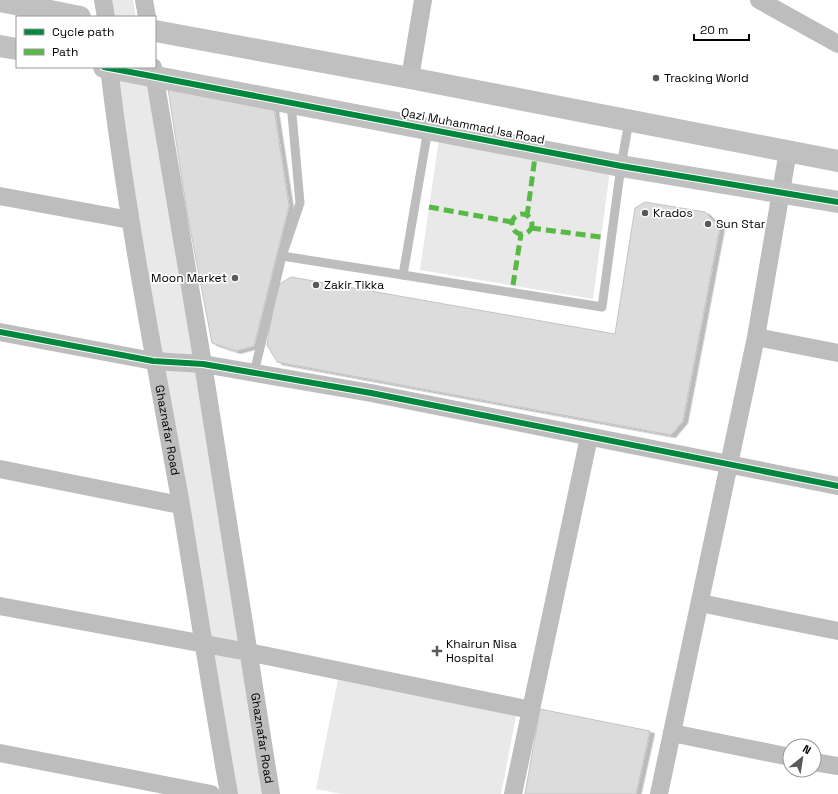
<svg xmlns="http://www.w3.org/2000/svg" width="838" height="794" font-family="'Space Grotesk',sans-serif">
	<defs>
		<filter id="shadow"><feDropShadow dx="4.5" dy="2.5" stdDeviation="0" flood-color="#0004"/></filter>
	</defs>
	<rect width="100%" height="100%" fill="#fff"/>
	<g fill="#e9e9e9">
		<path d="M99,0H133L136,17H102Z"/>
		<path d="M110,67H145L268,794H229Z"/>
		<path d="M439,139L610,170L593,299L420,270Z"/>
		<path d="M338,679L516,716L501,794H342L316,789Z"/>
	</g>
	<g fill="#dcdcdc" stroke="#c4c4c4" filter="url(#shadow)">
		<path d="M168,89L274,108L289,206L254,346L236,351L212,343L187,212Z"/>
		<path d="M645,202L705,212L720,227L683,421L671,435L277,362L267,345L276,286L291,277L615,334L635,208Z"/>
		<path d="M540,709L650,731L636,794H525Z"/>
	</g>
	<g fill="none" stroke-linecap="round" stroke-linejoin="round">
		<g stroke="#bdbdbd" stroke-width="9">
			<path d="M428,129L403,275L602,307L621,166L629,121"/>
			<path d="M282,256L300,203L291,103"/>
			<path d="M254,373L282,256L403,275"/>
		</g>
		<g stroke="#bdbdbd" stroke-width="18">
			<path d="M103,0L106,17"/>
			<path d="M144,0L147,17"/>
			<path d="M759,0L838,44"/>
			<path id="s1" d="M109,67C126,214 155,359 181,505C197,602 212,698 229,794"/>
			<path id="s2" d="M153,67L203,364L271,794"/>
			<path d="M410,78L423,0"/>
			<path d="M0,196L130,220"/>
			<path d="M0,332L153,361L203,364L371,393L838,486"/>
			<path d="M756,337L838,353"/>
			<path d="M0,469L180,505"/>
			<path d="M700,603L838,631"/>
			<path d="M0,606L248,652L531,710"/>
			<path d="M672,733L790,757"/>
			<path d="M0,753L211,794"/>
			<path d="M814,762L838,766"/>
			<path d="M513,794L589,437"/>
			<path d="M659,794L756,337L788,151"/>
		</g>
		<g stroke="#c0c0c0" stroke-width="22">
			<path d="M0,1L80,17"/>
			<path d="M155,31L410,78L838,161"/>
			<path d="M0,46L17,49"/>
			<path d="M104,67L621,166L838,202"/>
		</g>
		<g stroke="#58b947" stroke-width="5" stroke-dasharray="10 5" stroke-linecap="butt">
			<path d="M429,207L512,222"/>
			<circle cx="522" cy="224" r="10"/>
			<path d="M527,216L535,157"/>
			<path d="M531,228L601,237"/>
			<path d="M513,285L521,234"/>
		</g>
		<defs>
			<g id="cycleway">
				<path d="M104,67L621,166L838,202"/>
				<path d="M0,332L153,361L203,364L371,393L838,486"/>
			</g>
		</defs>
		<use href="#cycleway" stroke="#fff" stroke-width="8"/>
		<use href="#cycleway" stroke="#00873e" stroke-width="6"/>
	</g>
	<g fill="#595959" stroke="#fff" stroke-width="1.5">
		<circle cx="656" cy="78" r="4"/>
		<circle cx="645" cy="213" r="4"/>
		<circle cx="708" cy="224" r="4"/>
		<circle cx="235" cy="278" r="4"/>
		<circle cx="316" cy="285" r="4"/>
		<path d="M435 645h4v4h4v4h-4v4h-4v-4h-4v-4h4z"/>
	</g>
	<g text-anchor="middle" stroke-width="3.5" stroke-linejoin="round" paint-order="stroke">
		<g font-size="12" fill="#000" stroke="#fff" text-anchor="start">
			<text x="664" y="82">Tracking World</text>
			<text x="653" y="217">Krados</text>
			<text x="716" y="228">Sun Star</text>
			<text x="227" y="282" text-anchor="end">Moon Market</text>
			<text x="324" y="289">Zakir Tikka</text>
			<text x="446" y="648">Khairun Nisa<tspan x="446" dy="14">Hospital</tspan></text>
		</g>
		<g font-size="12" fill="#000" stroke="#fff">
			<text transform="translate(473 126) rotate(11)" y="4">Qazi Muhammad Isa Road</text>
			<text dy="4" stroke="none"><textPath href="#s1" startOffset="368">Ghaznafar Road</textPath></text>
			<text dy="4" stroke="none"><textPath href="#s2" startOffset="680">Ghaznafar Road</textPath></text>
		</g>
	</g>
	<rect x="16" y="16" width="140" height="52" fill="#ffffff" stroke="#999999"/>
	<rect x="24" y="29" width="20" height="6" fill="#00873e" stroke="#999999"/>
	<text x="52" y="36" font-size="12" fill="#000000">Cycle path</text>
	<rect x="24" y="49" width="20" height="6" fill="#58b947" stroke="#999999"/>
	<text x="52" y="56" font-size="12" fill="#000000">Path</text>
	<g transform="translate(802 758) rotate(30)"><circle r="19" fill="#ffffff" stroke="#999999"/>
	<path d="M0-3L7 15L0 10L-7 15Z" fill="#595959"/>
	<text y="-6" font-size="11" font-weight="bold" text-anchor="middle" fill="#000000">N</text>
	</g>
	<path d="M694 34v6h55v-6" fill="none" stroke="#000000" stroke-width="2"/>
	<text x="700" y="34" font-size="12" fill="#000000" stroke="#ffffff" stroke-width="3" paint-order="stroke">20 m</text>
</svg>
